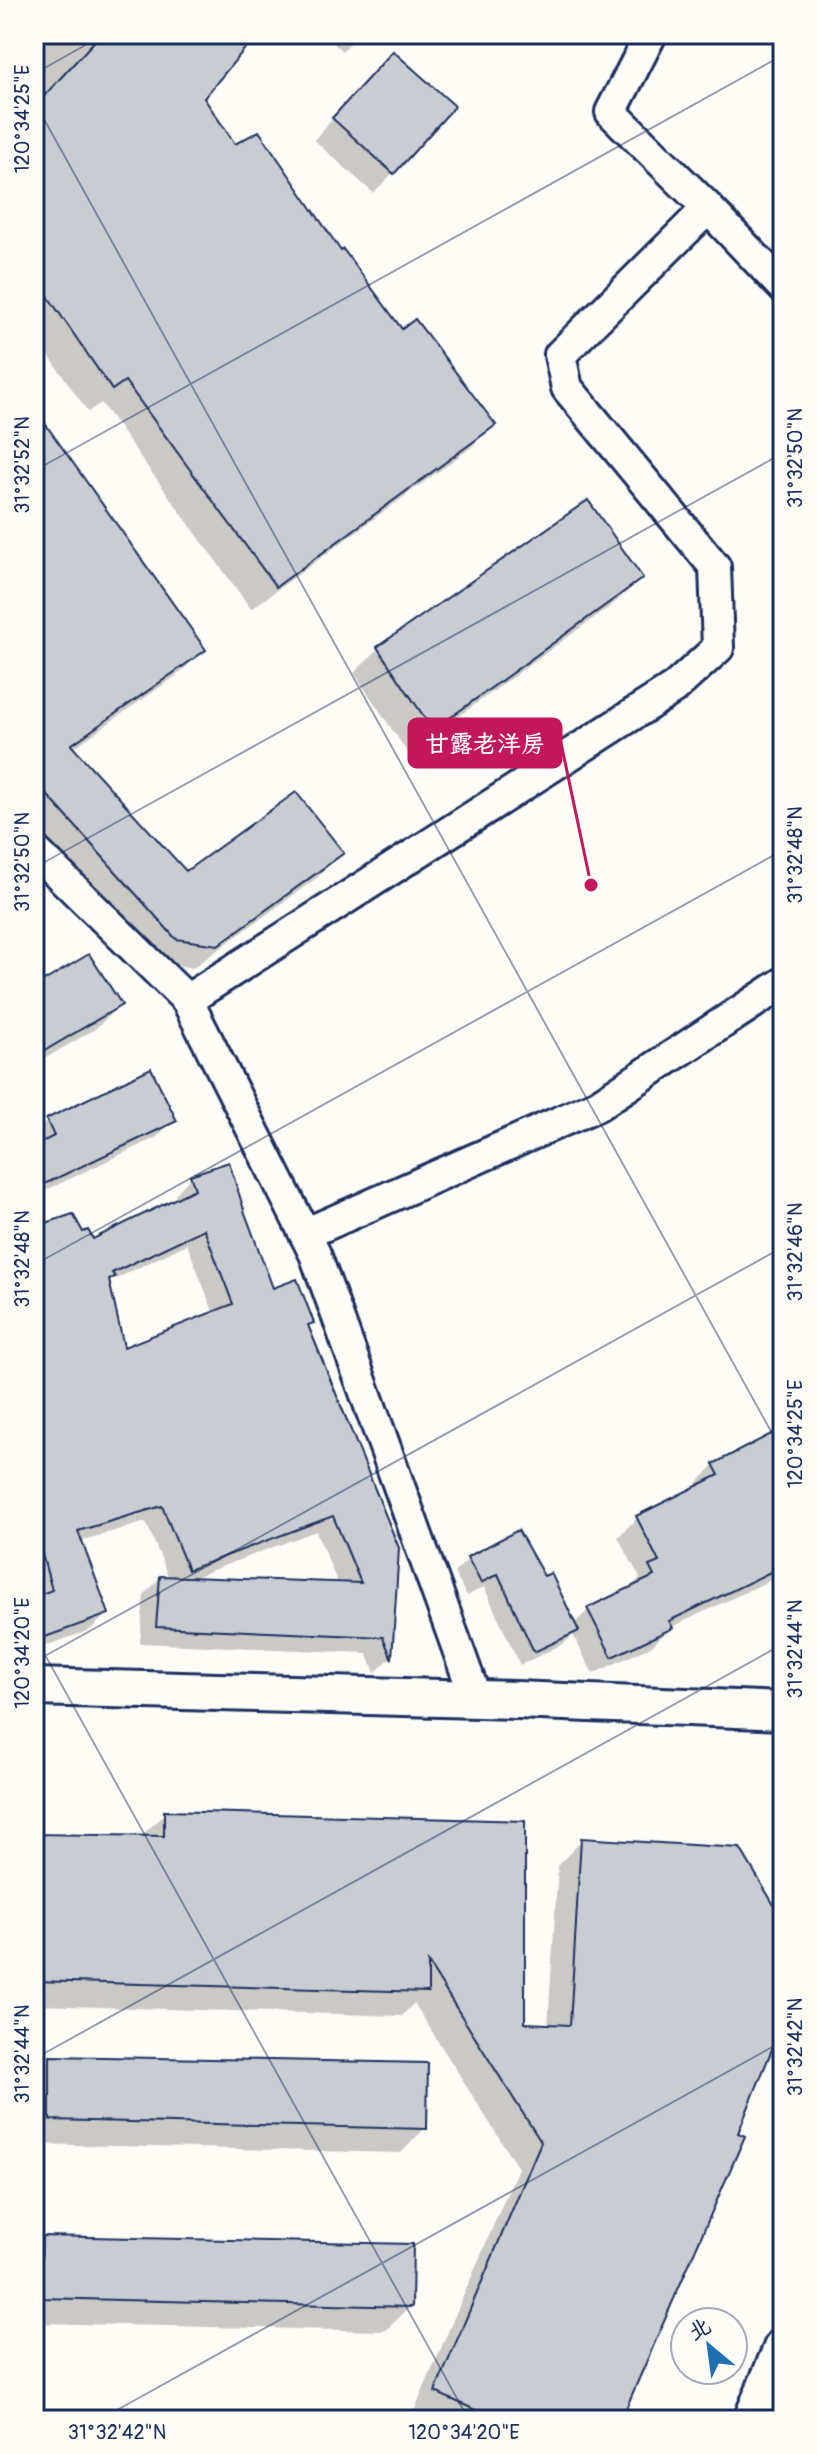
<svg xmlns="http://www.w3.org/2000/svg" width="817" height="2454" font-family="Pangolin,'LXGW WenKai TC',sans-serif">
	<rect width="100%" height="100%" fill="#fdfcf7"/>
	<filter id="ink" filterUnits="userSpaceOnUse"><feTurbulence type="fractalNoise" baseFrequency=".0125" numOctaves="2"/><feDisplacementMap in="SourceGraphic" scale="16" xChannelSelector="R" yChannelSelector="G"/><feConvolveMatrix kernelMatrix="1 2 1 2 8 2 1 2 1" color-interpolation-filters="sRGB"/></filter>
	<g filter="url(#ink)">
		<g fill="#0003" fill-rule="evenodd">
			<path d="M34,34H254L201,98L234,147L340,254L402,331L493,425L469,449L251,609L101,403L88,412L34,334Z"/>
			<path d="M323,34H360L342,51Z"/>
			<path d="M373,73L393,173L373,193L314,140Z"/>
			<path d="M34,412L204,649L180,673L72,749L185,874L341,853L318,877L193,968L153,961L34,829Z"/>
			<path d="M641,578L616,602L408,753L354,673L378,649Z"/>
			<path d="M34,989L120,1005L95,1029L34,1065Z"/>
			<path d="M174,1120L157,1137L34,1196V1134L47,1121Z"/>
			<path d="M191,1177L272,1291L312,1323L307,1327L397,1548L390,1658L375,1673L367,1653L140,1643L144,1595L160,1578H169L146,1522L80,1541L107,1614L90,1630L34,1650V1229L82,1235L92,1241L177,1200L175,1194ZM187,1244L214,1314L123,1349L107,1283ZM316,1531L338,1584L189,1579Z"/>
			<path d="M783,1430V1574L670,1628L652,1646L593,1674L573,1635L563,1644L520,1665L484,1587L467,1596L454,1573L468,1559L543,1579L574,1624L588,1610L633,1589L631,1587L640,1578L618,1537L637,1518L698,1488L696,1484L714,1465Z"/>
			<path d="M165,1813L523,1823V2025L548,2026L558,1865L582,1840L783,1924V2017L618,2420H420L412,2416L518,2168L414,2003L402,2016L34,2005V1836L141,1837Z"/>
			<path d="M51,2058L425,2128L401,2153L34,2144V2075Z"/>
			<path d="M43,2238L410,2307L385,2331L34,2323V2247Z"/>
		</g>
		<g fill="#c9ccd3" stroke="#1b2f5e" stroke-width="2" fill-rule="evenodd">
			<path d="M101,34H257L204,98L235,144L259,131L341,251L343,249L402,329L415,319L496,425L276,587L125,381L112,390L34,276V107Z"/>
			<path d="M393,51L455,106L394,174L332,118Z"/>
			<path d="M34,408L206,650L71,745L186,871L296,792L344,853L218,945L176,939L34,780Z"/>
			<path d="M588,500L643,578L433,730L377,647Z"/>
			<path d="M89,954L122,1005L34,1057V987Z"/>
			<path d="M151,1068L177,1121L34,1189V1146L54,1136L46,1119Z"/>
			<path d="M229,1162L245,1213L273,1288L297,1279L314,1323L308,1325L399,1548L392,1659L383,1637L156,1627L160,1576L361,1583L333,1516L188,1570L162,1506L78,1531L109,1614L34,1641V1597L52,1590L34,1526V1227L73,1214L83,1232L88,1230L93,1239L195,1189L190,1175ZM204,1229L233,1304L124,1347L109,1280L115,1277L112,1273Z"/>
			<path d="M783,1428V1566L669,1621L673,1628L612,1657L587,1608L654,1576L649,1566L659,1562L636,1516L719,1475L713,1464Z"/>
			<path d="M518,1530L544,1576L551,1573L579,1631L534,1652L498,1574L481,1583L467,1557Z"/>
			<path d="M164,1811L525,1821V2023L570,2025L581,1838L740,1848L783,1920V2022L738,2133L745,2136L621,2420H498L435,2392L541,2142L428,1963V1992L34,1981V1834L164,1836Z"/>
			<path d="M50,2056L428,2063L427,2129L50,2120Z"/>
			<path d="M42,2236L413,2244L412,2307L40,2298Z"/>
		</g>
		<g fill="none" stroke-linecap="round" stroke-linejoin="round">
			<defs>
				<g id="minor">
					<path d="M651,34L611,112L708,208L783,287"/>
					<path d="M34,850L187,1000L315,1254L476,1699"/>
					<path d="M187,1000L674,688L718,648L715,567L567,388L560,355L708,208"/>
					<path d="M305,1234L598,1105L783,983"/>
				</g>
				<g id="tertiary">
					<path d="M34,1687L516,1700L783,1711"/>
					<path d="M752,2420L783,2346"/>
				</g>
			</defs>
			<use href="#minor" stroke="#1b2f5e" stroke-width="36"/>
			<use href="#tertiary" stroke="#1b2f5e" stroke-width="42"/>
			<use href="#minor" stroke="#fdfcf7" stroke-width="30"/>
			<use href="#tertiary" stroke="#fdfcf7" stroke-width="36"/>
		</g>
	</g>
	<path fill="none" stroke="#1b2f5e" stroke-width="2" stroke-opacity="0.45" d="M34,74L105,34M34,101L783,1453M34,471L783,55M34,868L783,453M34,1265L783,850M34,1635L469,2420M34,1662L783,1247M34,2059L783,1644M99,2420L783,2041"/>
	<path fill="none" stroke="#c2185b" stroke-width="3" d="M591 885L561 743"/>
	<circle fill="#c2185b" stroke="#fdfcf7" stroke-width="3" cx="591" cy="885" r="8"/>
	<rect fill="#c2185b" stroke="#c2185b" stroke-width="3" x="409" y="719" width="152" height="48" rx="8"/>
	<g font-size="24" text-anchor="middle" font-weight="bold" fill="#fff">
		<text x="485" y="752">甘露老洋房</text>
	</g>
	<rect width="817" height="2454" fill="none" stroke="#fdfcf7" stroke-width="88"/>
	<g transform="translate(709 2346) rotate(331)"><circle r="38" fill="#fdfcf7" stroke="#a3aaba" stroke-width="2"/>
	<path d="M0-6L14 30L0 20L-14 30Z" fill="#1f6fb2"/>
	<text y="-12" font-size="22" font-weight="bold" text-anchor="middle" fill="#1b2f5e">北</text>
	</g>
	<rect x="44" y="44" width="729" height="2366" fill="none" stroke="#1b2f5e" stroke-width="3"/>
	<g font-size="20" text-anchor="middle" fill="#1b2f5e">
		<text transform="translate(22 119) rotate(-90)" y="7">120°34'25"E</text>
		<text transform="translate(795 458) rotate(-90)" y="7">31°32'50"N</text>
		<text transform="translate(22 465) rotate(-90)" y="7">31°32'52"N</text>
		<text transform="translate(795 855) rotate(-90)" y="7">31°32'48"N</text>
		<text transform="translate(22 862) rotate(-90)" y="7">31°32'50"N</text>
		<text transform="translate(795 1252) rotate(-90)" y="7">31°32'46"N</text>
		<text transform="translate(22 1259) rotate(-90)" y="7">31°32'48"N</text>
		<text transform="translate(795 1434) rotate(-90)" y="7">120°34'25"E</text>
		<text transform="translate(795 1649) rotate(-90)" y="7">31°32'44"N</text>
		<text transform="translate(22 1653) rotate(-90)" y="7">120°34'20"E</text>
		<text transform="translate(795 2047) rotate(-90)" y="7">31°32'42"N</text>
		<text transform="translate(22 2054) rotate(-90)" y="7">31°32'44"N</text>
		<text x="117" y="2439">31°32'42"N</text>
		<text x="464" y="2439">120°34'20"E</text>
	</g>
</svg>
